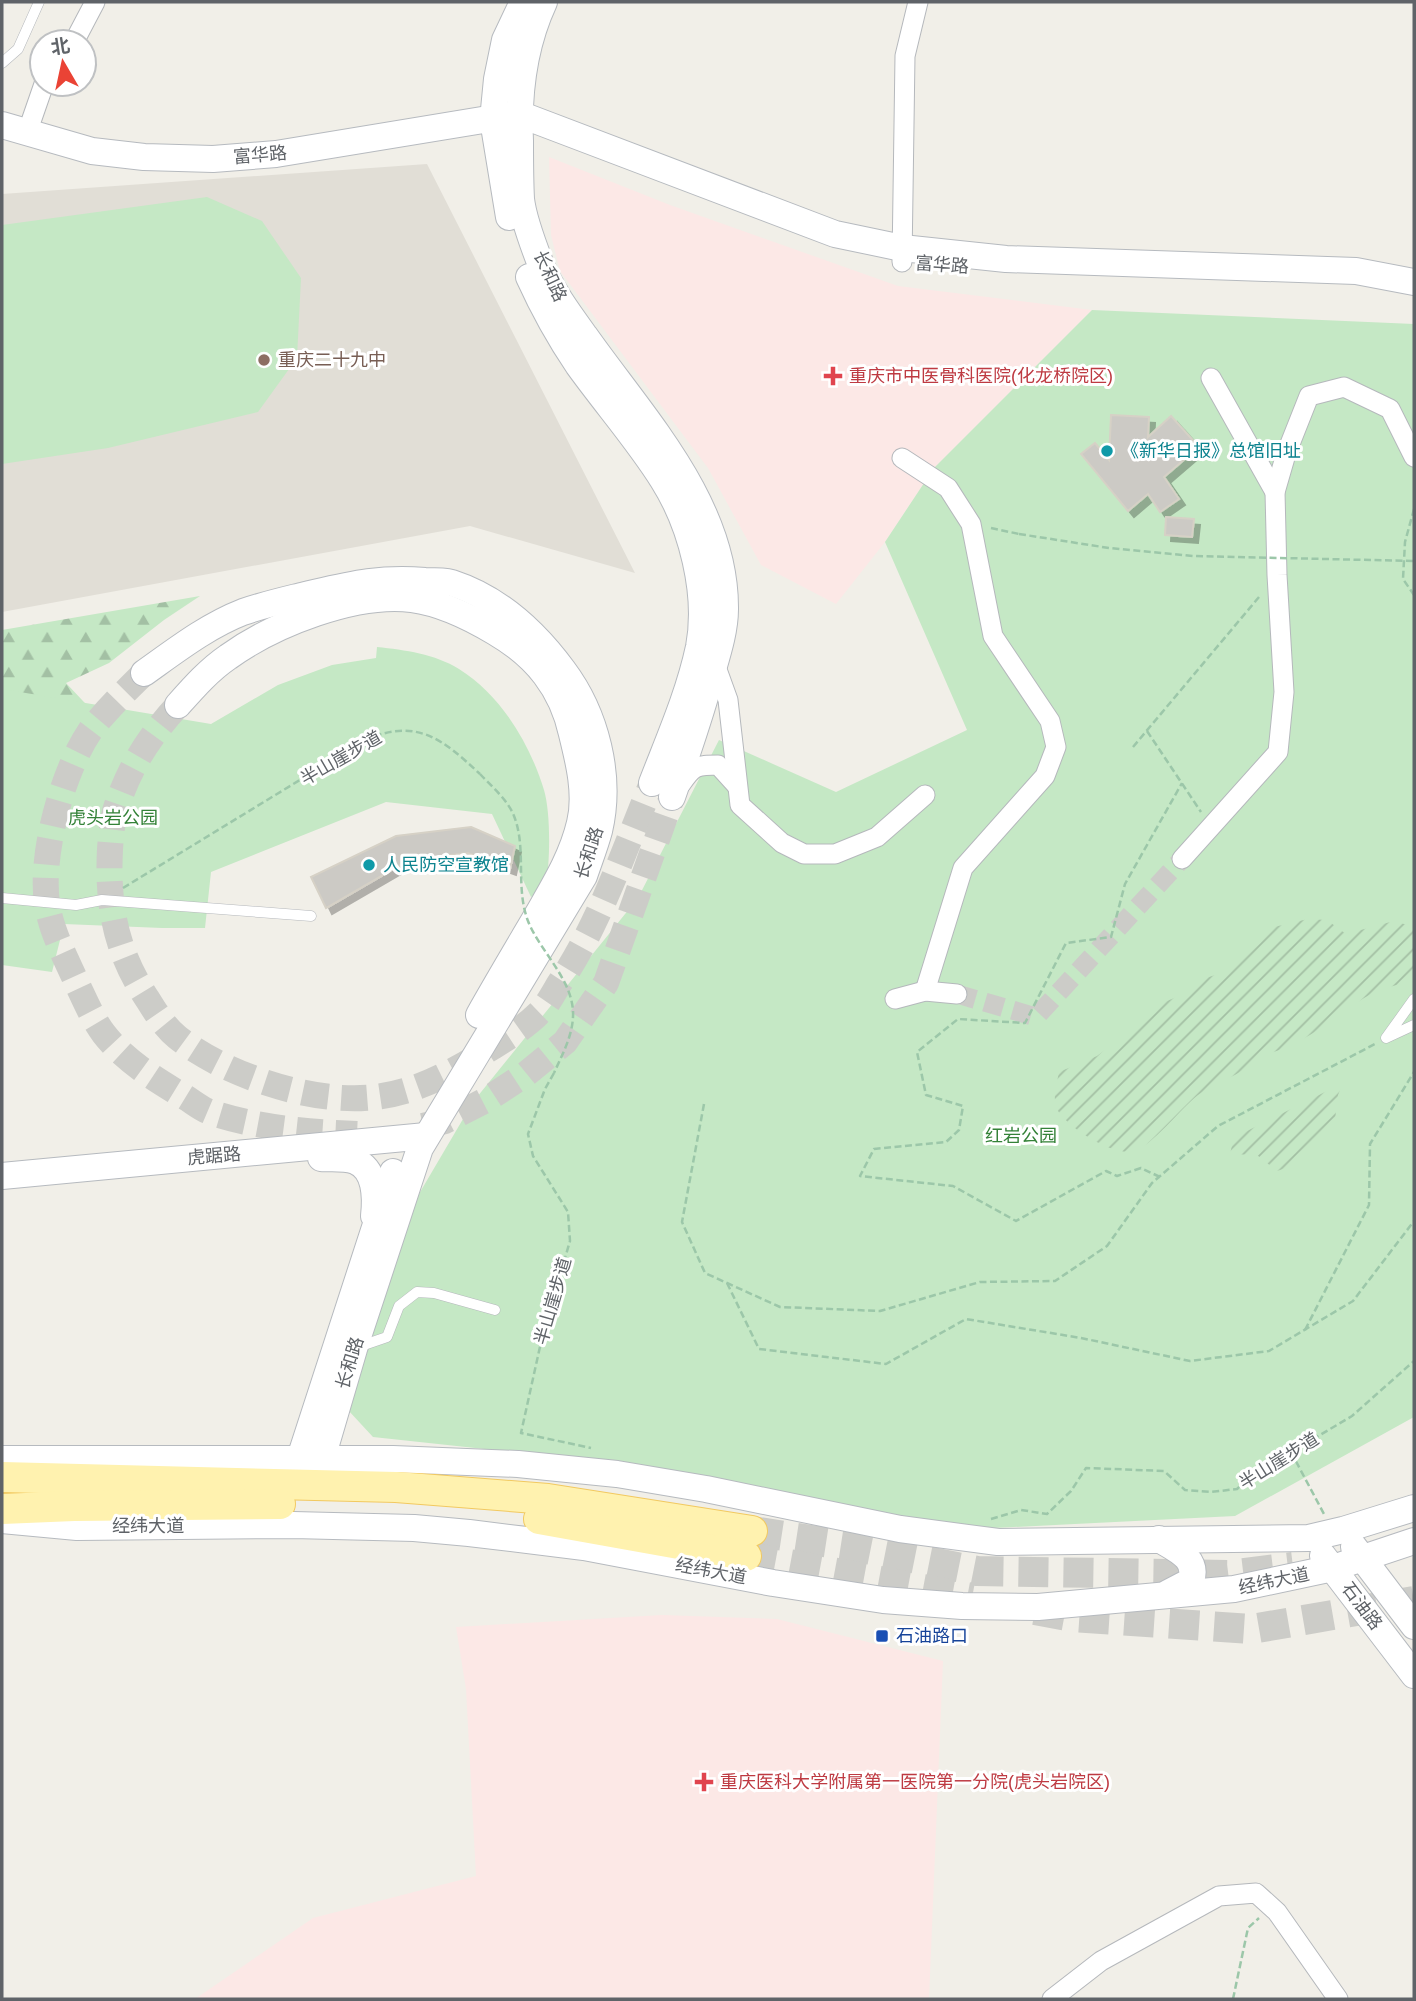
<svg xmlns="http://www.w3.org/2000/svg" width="1416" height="2001" font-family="Arial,'Noto Sans SC',sans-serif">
	<defs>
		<pattern id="forest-firs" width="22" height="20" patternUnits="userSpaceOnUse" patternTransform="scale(1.75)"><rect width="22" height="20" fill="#c5e8c5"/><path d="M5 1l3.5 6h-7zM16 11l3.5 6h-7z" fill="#a3c0a4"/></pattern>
		<pattern id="garden-furrows" width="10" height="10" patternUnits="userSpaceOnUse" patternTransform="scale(1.75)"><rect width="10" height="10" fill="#c5e8c5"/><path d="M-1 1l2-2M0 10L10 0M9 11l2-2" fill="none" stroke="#a3c0a4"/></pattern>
		<filter id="shadow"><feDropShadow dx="6" dy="6" stdDeviation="0" flood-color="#0004"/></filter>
	</defs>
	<rect width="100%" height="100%" fill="#f1efe8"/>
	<path fill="#e1ded6" d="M427,164L635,573L470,526L2,612V194Z"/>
	<g fill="#fce8e6">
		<path d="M549,157L670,205L898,286L1092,310L934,468L885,542L836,604L761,565L708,468L560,271L551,235Z"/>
		<path d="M662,1615L777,1619L943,1661L929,1999H195L313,1918L476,1876L466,1689L456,1627Z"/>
	</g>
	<path fill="url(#forest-firs)" d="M200,596L164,620L109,663L66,683L99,718L2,877V630Z"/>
	<g fill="#c5e8c5">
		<path d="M207,197L262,221L301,278L297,358L258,412L108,448L2,464V225Z"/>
		<path d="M1092,310L1414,324V1417L1235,1516L935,1531L635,1465L373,1437L348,1410L416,1199L473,1102L638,898L719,740L836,792L967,730L885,542L934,468Z"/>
		<path d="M377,647C405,650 435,654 459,669C501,695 530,744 544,790C551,814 550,861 546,886L531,897L492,814L386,802L211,872L205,928H162L64,924L52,972L2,965V689L211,724L278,685L332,665L376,658Z"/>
	</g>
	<g fill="url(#garden-furrows)">
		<path d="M1308,919L1327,920L1346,934L1394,921L1414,927V980C1397,985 1379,989 1364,998C1339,1014 1315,1035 1287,1047C1279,1051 1270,1052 1262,1057C1254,1061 1248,1068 1240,1072C1226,1080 1211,1086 1198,1095C1181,1108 1151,1147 1134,1151C1114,1157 1066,1127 1057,1109C1052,1098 1057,1083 1059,1072L1097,1056L1151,1015L1162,1003L1189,992L1197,981L1227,971L1251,940L1261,933L1274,927Z"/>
		<path d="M1343,1083L1338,1095L1334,1128L1289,1167L1277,1171L1257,1155L1230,1154L1233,1141L1241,1134Z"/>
	</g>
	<g fill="#cccac5" stroke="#d6d1c6" stroke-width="2" filter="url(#shadow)">
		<path d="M1111,415L1149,417L1148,437L1171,416L1199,447L1164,477L1179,499L1160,512L1148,494L1128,511L1081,454L1095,443L1109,460Z"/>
		<path d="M1166,517L1194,519L1192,537L1165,535Z"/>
		<path d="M471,827L515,846L510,869L468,853L409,860L326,908L311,877L396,836Z"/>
	</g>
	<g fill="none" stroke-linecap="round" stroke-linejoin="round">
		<path stroke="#ccccc8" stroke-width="19" stroke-dasharray="19 10" stroke-linecap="butt" d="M957,994L1036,1017L1182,859"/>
		<g stroke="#ccccc8" stroke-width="26" stroke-dasharray="26 13" stroke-linecap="butt">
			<path d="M144,673C125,692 106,710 90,731C62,772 38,860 48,909C53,936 68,962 79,988C86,1003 94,1021 104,1034C125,1061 155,1079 183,1096C192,1101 201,1109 210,1112C257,1128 308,1132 357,1134"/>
			<path d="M178,705C149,737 130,766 116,808C112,820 111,836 110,849C107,906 116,952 148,1000C156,1013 165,1027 177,1037C224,1075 315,1105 375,1097C418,1092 455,1071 491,1048C507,1038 525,1027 538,1014C547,1006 553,994 559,984C600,923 624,850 652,783"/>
			<path d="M423,1126L445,1121L486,1100L526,1074L565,1042L606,983L672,797"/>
		</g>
		<g stroke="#ccccc8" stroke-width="30" stroke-dasharray="30 15" stroke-linecap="butt">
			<path d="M752,1531L856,1547L977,1571L1227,1575L1293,1567"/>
			<path d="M746,1556L972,1598"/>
			<path d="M1035,1610L1073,1617L1252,1629L1414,1601"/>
		</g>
		<defs>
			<g id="lane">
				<path d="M2,63L18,49L39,2"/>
				<path d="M2,898L76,905L102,900L311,916"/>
				<path d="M1414,999L1386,1038L1414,1025"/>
				<path d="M358,1347L387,1337L399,1306L417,1292L434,1293L495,1310"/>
			</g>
			<g id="street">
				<path d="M74,42L95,2"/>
				<path d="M27,133L44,84"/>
				<path d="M902,262L905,56L918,2"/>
				<path d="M1211,378L1275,492"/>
				<path d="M902,458L948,488L971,524L993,636L1050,721L1056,747L1045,776L963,868L925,991"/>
				<path d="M715,664L728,700L740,805L782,843L804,854H835L877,837L925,795"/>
				<path d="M681,784C693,766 696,765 718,765L737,786"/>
				<path d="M1182,859L1278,752L1284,692L1277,575L1275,492L1286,454L1309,396L1344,387L1390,409L1414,457"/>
				<path d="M895,999L925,991L957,994"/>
				<path d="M1052,1999L1101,1961L1219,1896L1256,1893L1277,1912L1338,1999"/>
			</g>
			<g id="secondary">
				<path d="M544,2C524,45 518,94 520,141C520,160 520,180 521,199C523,217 534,247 541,265C552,291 569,314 585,336C642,417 726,504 725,609C725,631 717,655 711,676C700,717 686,757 672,797"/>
				<path d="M2,125L92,151L144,157L213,159L276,154L519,114L835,234L902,248L1006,259L1356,271L1414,282"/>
				<path d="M509,217L493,120L497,79L505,40L523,2"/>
				<path d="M529,277C543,308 559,337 578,365C606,404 638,440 663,480C692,526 709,594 699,647C689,694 669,739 652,783"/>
				<path d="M144,673C175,651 207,626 243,612C263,605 285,600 305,595C349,585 379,577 425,581C434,581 444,581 452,583C498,598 535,632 563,670C596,714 612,776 599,831C595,846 589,861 584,876L420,1148L354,1349L322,1458"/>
				<path d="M178,705C194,687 209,670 228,657C274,624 355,592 412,599C442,603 470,617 495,632C536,656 562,688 572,734C579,762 587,795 580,823C572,858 552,889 535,919C516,951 497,983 479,1015"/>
				<path d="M321,1158C331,1159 345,1157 355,1161C376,1169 376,1198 374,1216"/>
				<path d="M2,1176L426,1136"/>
				<path d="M300,1458L393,1172"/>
				<path d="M2,1459H393L518,1464L617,1474L706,1489L900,1529L998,1542L1309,1538L1343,1530L1414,1508"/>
				<path d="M2,1520L77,1527L293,1525L414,1528L469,1533L584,1547L773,1583L883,1600L962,1606L1038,1607L1234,1589L1333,1568L1414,1541"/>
				<path d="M1159,1539C1175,1549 1199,1558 1191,1581L1168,1593"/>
				<path d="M1354,1547L1414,1626"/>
				<path d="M1323,1556L1414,1675"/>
			</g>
			<g id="primary">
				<path d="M2,1477L396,1487L548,1499L752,1531"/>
				<path d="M2,1509L74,1506L280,1504"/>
				<path d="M539,1519L746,1556"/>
			</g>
		</defs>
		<use href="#lane" stroke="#b5b8bc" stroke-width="11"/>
		<use href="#street" stroke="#b5b8bc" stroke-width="21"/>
		<use href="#secondary" stroke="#b6babf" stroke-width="28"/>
		<use href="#primary" stroke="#f2c960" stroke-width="32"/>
		<g stroke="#9cc7a9" stroke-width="2.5" stroke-dasharray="7 3.5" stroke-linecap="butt">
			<path d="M1414,509L1405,542L1403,579L1414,595"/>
			<path d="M991,528L1019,534"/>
			<path d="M1147,731L1201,812"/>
			<path d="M1133,747L1259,597"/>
			<path d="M123,888L367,739C419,718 443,740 480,774"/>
			<path d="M554,1073L545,1089L528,1134L533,1156L568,1212L570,1241L543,1333L521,1433L591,1448"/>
			<path d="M704,1104L682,1222L705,1273L780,1307L880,1311L980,1282L1055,1281L1107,1246L1152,1183L1218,1126L1375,1044"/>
			<path d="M1160,1177L1141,1168L1117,1176L1106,1171L1016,1221L953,1186L860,1176L874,1149L946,1142L959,1130L963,1106L926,1095L917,1052L958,1019L1025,1023L1066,943L1111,937L1125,884L1182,783"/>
			<path d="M727,1283L759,1349L886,1364L966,1319L1081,1338L1190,1361L1269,1351L1353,1301L1414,1221"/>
			<path d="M1305,1330L1369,1205L1370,1144L1414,1072"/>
			<path d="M1291,1452L1324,1514"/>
			<path d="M991,1519L1021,1510L1047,1514L1071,1491L1086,1468L1164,1471L1185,1490L1211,1492L1237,1489L1251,1476L1352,1416L1414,1361"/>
			<path d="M1233,1999L1248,1928L1259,1918"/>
		</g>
		<use href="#lane" stroke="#fff" stroke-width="10"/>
		<use href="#street" stroke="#fff" stroke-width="19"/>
		<use href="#secondary" stroke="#fff" stroke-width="26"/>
		<use href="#primary" stroke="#fff2af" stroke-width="30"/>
		<g stroke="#9cc7a9" stroke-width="2.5" stroke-dasharray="7 3.5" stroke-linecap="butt">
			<path d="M1019,534L1109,548L1193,556L1414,561"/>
			<path d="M480,774C491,786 508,800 514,816C527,849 515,887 528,921C540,952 575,981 573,1017C572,1037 562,1055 554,1073"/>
		</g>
	</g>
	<circle fill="#8d6e63" stroke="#fff" stroke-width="2.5" cx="264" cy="360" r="7"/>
	<g fill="#e0444e" stroke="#fff" stroke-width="2.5">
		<path d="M829.5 365.5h7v7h7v7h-7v7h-7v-7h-7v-7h7z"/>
		<path d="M700.5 1771.5h7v7h7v7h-7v7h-7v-7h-7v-7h7z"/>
	</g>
	<g fill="#0f9aa8" stroke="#fff" stroke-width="2.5">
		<circle cx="1107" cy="451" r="7"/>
		<circle cx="369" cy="865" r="7"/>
	</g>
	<rect fill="#1a4fb4" stroke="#fff" stroke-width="2.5" x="875" y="1629" width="14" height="14" rx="3.5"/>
	<g text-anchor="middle" stroke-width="6" stroke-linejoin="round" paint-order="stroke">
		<g font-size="18" fill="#5f6368" stroke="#fff">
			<text transform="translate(260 155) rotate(-5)" y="6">富华路</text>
			<text transform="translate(942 265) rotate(4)" y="6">富华路</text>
			<text transform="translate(550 276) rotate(65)" y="6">长和路</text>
			<text transform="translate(341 758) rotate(-30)" y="6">半山崖步道</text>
			<text transform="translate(589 853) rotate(-72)" y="6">长和路</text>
			<text transform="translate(214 1156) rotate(-5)" y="6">虎踞路</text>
			<text transform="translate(553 1301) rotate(-74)" y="6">半山崖步道</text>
			<text transform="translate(350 1363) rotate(-73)" y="6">长和路</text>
			<text transform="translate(1279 1461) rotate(-32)" y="6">半山崖步道</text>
			<text x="148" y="1532">经纬大道</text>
			<text transform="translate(711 1571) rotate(11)" y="6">经纬大道</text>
			<text transform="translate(1274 1581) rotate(-12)" y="6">经纬大道</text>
			<text transform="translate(1362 1606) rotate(53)" y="6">石油路</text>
		</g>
		<g font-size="18" fill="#785e54" stroke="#fff" text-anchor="start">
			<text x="278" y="366">重庆二十九中</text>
		</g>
		<g font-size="18" fill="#be3a42" stroke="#fff" text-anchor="start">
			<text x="849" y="382">重庆市中医骨科医院(化龙桥院区)</text>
			<text x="720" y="1788">重庆医科大学附属第一医院第一分院(虎头岩院区)</text>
		</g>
		<g font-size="18" fill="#0d838f" stroke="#fff" text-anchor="start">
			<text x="1121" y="457">《新华日报》总馆旧址</text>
			<text x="383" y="871">人民防空宣教馆</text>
		</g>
		<g font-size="18" fill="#348238" stroke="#fff">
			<text x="113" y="824">虎头岩公园</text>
			<text x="1021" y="1142">红岩公园</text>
		</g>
		<g font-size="18" fill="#164399" stroke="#fff" text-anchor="start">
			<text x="896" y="1642">石油路口</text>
		</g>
	</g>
	<rect width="1416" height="2001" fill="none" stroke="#5f6368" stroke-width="7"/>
	<g transform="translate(63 63) rotate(351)"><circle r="33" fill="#ffffff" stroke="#bfc1c3" stroke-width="2"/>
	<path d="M0-5L12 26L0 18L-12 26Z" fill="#ea4335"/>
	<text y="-10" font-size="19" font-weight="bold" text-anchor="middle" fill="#5f6368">北</text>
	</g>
</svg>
